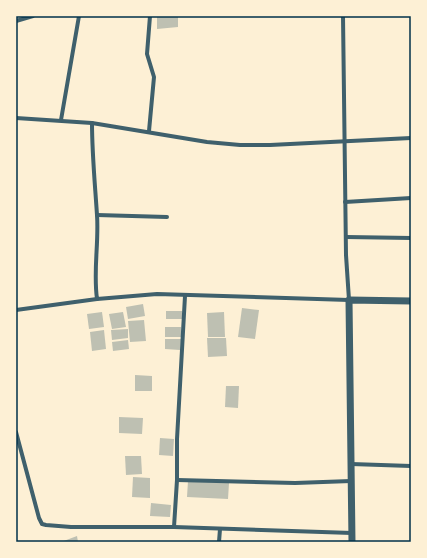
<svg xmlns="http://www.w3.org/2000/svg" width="427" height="558" font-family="'Titillium Web',sans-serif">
	<rect width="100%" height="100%" fill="#fdf0d5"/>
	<g fill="#bec0b2">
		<path d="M157,16H178V27L157,29Z"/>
		<path d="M143,304L145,316L128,319L126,307Z"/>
		<path d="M242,308L259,310L255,339L238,337Z"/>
		<rect x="166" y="311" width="16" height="8"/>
		<path d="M102,312L104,327L89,329L87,314Z"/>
		<path d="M123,312L126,327L112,329L109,314Z"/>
		<path d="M224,312L225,337H208L207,313Z"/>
		<path d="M144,320L146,341L130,342L128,321Z"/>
		<rect x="165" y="327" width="16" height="10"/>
		<path d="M128,329V338L112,340L111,330Z"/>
		<path d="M104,330L106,349L92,351L90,332Z"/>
		<path d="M207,338H226L227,356L208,357Z"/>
		<path d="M165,339H181L180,350L165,349Z"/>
		<path d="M128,340L129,349L113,351L112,342Z"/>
		<path d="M135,375L152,376V391H135Z"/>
		<path d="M226,386H239L238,408L225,407Z"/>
		<path d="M119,417L143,418L142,434L119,433Z"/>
		<path d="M160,438L174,439L173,456L159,455Z"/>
		<path d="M125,456H141L142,474L126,475Z"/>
		<path d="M133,477L150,478V498L132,497Z"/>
		<path d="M188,481L229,483L228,499L187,497Z"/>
		<path d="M151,503L171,505L170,517L150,516Z"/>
		<path d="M77,536L78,542H61Z"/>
	</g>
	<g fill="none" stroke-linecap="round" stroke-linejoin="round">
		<g stroke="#3f606c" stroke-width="4">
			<path d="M16,21L33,16"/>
			<path d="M16,118L92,123L207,142L240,145H270L411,138"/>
			<path d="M61,120L79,16"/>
			<path d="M92,123C92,154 95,184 97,215C99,243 93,271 97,299L157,294L349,300L346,255L343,16"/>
			<path d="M149,131L154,77L147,54L150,16"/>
			<path d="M345,202L411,198"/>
			<path d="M97,215L167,217"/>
			<path d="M346,237L411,238"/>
			<path d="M16,310L97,299"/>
			<path d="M16,432L39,518L42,524L46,525L71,527H174L177,480V439L185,296"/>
			<path d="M351,464L411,466"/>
			<path d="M177,480L295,483L351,481"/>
			<path d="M174,527L352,533"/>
			<path d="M219,542L220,529"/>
		</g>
		<path stroke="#3f606c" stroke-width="7" d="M352,542L349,300L411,301"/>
	</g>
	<rect width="427" height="558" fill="none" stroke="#fdf0d5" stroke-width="34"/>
	<rect x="17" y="17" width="393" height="524" fill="none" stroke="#003049" stroke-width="1.5"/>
</svg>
